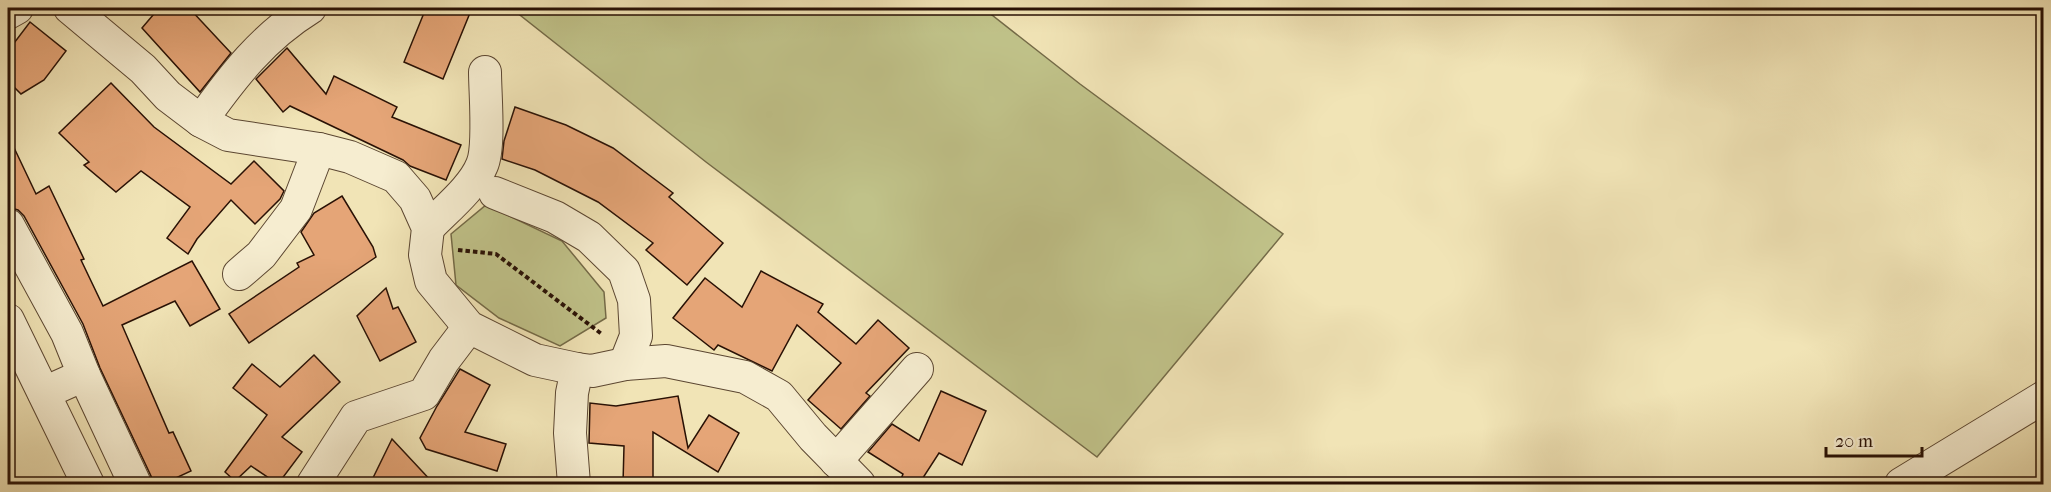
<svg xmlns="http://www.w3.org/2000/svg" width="2051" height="492" font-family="'IM FELL French Canon',serif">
	<rect width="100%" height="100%" fill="#f1e4b6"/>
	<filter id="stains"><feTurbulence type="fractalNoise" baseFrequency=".00333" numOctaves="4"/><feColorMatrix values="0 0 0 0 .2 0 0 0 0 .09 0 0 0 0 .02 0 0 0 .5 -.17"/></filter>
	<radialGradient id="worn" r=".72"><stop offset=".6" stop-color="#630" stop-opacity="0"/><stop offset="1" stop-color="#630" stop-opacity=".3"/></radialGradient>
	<g fill="#c0c289" stroke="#746a47" stroke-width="1.5">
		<path d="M511,8H983L1080,84L1283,234L1097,457L706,162Z"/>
		<path d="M486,205L562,241L604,292L606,318L560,346L499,318L456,285L451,234Z"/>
	</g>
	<g fill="#e5a577" stroke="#291105" stroke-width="1.5">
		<path d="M159,8H189L231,53L200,92L142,28Z"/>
		<path d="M426,8H472L443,79L404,62Z"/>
		<path d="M30,22L66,51L44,80L21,94L8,81V51Z"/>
		<path d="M287,48L326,94L334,76L397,107L392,117L461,145L446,180L410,166L403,160L290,106L283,112L256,79Z"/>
		<path d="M111,83L154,127L231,184L254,161L284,191L280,199L255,224L231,200L197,239L188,254L167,238L190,207L141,171L116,192L84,165L89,162L59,133Z"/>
		<path d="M515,107L566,125L613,148L673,193L669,197L723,243L687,285L646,250L653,243L598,202L535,170L502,159L504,141Z"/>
		<path d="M8,135L36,194L49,186L84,259L81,260L103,306L192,261L220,309L190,326L175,301L122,325L169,433L173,432L191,471L163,484H153L151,476L100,368L83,324L24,216L18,210L11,208L8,200Z"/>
		<path d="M342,196L373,247L376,257L249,343L229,314L299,267L297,263L314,255L301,232L314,213Z"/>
		<path d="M761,271L823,304L818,312L856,344L878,320L909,348L866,393L870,396L841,429L808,400L841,363L797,325L772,371L718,345L714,350L673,318L705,278L742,307Z"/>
		<path d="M386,288L393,309L398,307L416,342L380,361L357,316Z"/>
		<path d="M314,355L340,382L282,437L302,452L278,484L251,466L235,481L225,472L267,415L233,388L252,364L280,387Z"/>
		<path d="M460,369L490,385L465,432L506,444L497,471L426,449L420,438L437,406Z"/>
		<path d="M941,391L986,411L962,465L939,453L919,484H899L903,474L868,452L892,424L919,441Z"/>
		<path d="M678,396L688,448L709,415L739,433L718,472L653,432V484H623L624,446L589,443L590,403L616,406Z"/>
		<path d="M392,439L434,484H370Z"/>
	</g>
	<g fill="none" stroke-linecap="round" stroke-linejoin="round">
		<defs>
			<g id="minor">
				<path d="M70,8L143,69L168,96L201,121L228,135L319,149L350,157L396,177L415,199L428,228L425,255L431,281L469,327L535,360L577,369L592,371L625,364L666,361L745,377L779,396L813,437L859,484"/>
				<path d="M8,13L17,8"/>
				<path d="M201,121C233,76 263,37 310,8"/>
				<path d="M495,193L555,217L589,237L624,271L634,300L636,336L625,364"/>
				<path d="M8,225L67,333L84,375L44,393"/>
				<path d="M428,228C445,210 473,188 482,165C490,147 485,93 485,72"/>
				<path d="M239,274L261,255L296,209L319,149"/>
				<path d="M8,320L88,484"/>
				<path d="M84,375L135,484"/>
				<path d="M836,461L917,369"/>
				<path d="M313,484L356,417L424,394L444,360L469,327"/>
				<path d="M574,484L570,433L572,393L577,369"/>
				<path d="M1901,484L2044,397"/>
			</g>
		</defs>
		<use href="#minor" stroke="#5b4631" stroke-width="34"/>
		<path stroke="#291105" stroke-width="4" stroke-dasharray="4.5 3" stroke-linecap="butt" d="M458,250L496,254L603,335"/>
		<use href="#minor" stroke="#f6edd0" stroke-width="32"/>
	</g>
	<rect width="2051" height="492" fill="none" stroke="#f1e4b6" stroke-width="30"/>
	<rect x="9" y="9" width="2033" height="474" fill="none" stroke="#291105" stroke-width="3"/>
	<rect x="15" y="15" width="2021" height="462" fill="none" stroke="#291105" stroke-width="1.5"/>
	<path d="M1826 447v9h96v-9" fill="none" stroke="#291105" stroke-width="3"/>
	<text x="1835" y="447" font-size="18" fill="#291105" stroke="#f6edd0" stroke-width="4.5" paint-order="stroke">20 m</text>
	<rect width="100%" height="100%" filter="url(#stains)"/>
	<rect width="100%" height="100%" fill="url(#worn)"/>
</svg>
